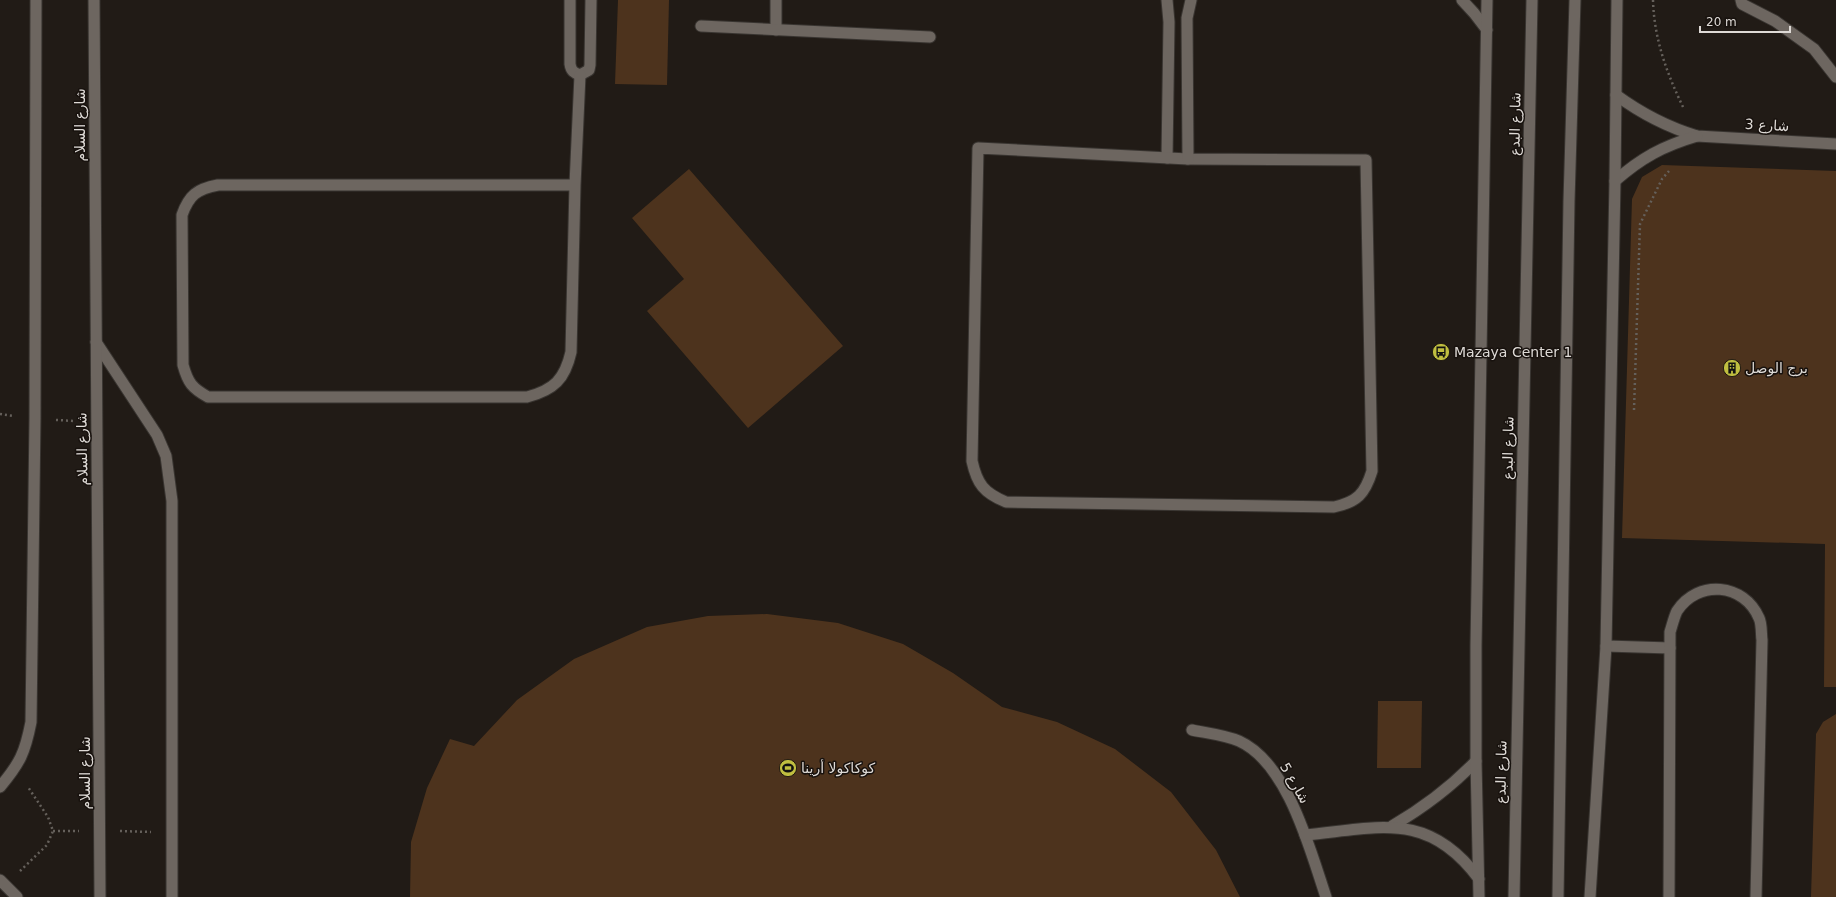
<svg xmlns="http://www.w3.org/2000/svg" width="1836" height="897" font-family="'DejaVu Sans','Noto Sans Arabic',sans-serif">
	<rect width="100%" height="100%" fill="#211b16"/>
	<g fill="#4d331d">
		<path d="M618,0H669L667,85L615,84Z"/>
		<path d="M1662,165L1836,171V687H1824L1825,544L1622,538L1632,199L1642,177Z"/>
		<path d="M689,169L843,346L748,428L647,311L684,279L632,218Z"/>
		<path d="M767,614L838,623L903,644L953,673L1002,707L1057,722L1115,749L1171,792L1216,850L1240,897H410L411,842L427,788L450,739L474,746L517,700L574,659L647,627L708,616Z"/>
		<path d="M1378,701H1422L1421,768H1377Z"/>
		<path d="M1836,714V897H1811L1816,734L1823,722Z"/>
	</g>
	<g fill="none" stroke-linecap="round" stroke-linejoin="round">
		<defs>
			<g id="service">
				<path d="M570,0V64C571,71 574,73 580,75L589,70L590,65L591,0"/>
				<path d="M776,0V30"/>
				<path d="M1167,0L1169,22L1167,158"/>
				<path d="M1462,0L1474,13L1487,30"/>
				<path d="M1741,0L1742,4L1775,21L1814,49L1836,77"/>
				<path d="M701,26L930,37"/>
				<path d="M978,148L1188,159L1366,160L1372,471C1365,494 1357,502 1334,507L1006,502C984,493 977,484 972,461Z"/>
				<path d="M1188,159L1187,18L1191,0"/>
				<path d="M575,185H218C197,189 189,195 182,215L183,365C188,383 192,388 208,397H527C554,390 565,379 571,352L575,185L580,75"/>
				<path d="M96,342L157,435L166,456L172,501V897"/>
				<path d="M1606,646L1670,648"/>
				<path d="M1192,730C1207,733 1225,735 1239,741C1288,763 1310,850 1326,897"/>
				<path d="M1392,826C1423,808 1451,787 1476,761"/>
				<path d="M1305,835C1379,828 1428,810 1479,879"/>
				<path d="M1669,897L1670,632C1672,626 1674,617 1677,611C1698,579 1744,583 1759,618C1762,624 1761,634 1762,640L1756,897"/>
			</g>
			<g id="minor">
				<path d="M94,0L100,897"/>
				<path d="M1616,95C1642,114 1667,127 1697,136L1836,144"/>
				<path d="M1615,181C1641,158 1663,146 1697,136"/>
				<path d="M0,787C20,763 25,753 31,722L35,418L36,0"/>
				<path d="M0,880L17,897"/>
			</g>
			<g id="secondary">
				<path d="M1479,897L1476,761V646L1487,0"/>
				<path d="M1514,897L1532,0"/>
				<path d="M1558,897L1569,201L1575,0"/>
				<path d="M1590,897L1606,646L1615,181L1617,0"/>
			</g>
		</defs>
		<use href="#service" stroke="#393531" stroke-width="13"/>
		<use href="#minor" stroke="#393531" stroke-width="13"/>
		<use href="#secondary" stroke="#393531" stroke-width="13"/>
		<g stroke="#65605b" stroke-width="2.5" stroke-dasharray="2 3" stroke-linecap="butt">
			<path d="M1653,0C1654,39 1667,74 1684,109"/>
			<path d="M1634,410L1640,224L1662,179L1669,171"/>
			<path d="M0,414L13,416"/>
			<path d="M56,420L75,421"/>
			<path d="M53,831H79"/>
			<path d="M120,831L151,832"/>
			<path d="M20,871L47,845L53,831L48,817L28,787"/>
		</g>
		<use href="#service" stroke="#6d6660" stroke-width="11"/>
		<use href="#minor" stroke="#6d6660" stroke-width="11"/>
		<use href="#secondary" stroke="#6d6660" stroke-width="11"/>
	</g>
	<defs>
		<symbol id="bus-disc" viewBox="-11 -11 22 22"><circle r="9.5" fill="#c0be40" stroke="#18120e"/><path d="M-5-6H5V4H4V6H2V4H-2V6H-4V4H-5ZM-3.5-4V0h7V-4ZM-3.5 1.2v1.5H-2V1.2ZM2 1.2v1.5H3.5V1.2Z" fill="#111"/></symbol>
		<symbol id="building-disc" viewBox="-11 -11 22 22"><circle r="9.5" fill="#c0be40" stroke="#18120e"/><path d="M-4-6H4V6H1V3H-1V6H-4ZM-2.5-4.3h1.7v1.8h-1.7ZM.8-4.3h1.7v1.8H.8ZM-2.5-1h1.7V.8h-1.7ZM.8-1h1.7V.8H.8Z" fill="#111"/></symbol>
		<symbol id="stadium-disc" viewBox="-11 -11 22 22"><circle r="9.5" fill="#c0be40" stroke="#18120e"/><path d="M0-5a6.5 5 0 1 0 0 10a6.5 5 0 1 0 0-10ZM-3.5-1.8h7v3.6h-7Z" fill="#111"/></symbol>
	</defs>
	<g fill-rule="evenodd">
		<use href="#bus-disc" x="1431" y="342" width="20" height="20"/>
		<use href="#building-disc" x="1722" y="358" width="20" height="20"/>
		<use href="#stadium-disc" x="778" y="758" width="20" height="20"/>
	</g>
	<g text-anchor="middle" stroke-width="3" stroke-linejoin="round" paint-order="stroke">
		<g font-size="14" fill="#dedad6" stroke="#18120e">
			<text transform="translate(1515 124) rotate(-89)" y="5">شارع البدع</text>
			<text transform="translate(80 125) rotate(-90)" y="5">شارع السلام</text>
			<text transform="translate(1767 125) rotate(3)" y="5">شارع 3</text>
			<text transform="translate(1508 448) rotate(-89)" y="5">شارع البدع</text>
			<text transform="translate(82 449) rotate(-91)" y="5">شارع السلام</text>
			<text transform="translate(1501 772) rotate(-89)" y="5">شارع البدع</text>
			<text transform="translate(85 773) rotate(-90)" y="5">شارع السلام</text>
			<text transform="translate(1295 783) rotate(60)" y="5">شارع 5</text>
		</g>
		<g font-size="14" fill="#dedad6" stroke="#18120e" text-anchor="start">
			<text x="1454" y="357">Mazaya Center 1</text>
			<text x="1745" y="373">برج الوصل</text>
			<text x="801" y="773">كوكاكولا أرينا</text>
		</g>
	</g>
	<path d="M1700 26v6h90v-6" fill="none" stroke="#dedad6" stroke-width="2"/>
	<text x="1706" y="26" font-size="12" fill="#dedad6" stroke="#18120e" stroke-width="3" paint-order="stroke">20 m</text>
</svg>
